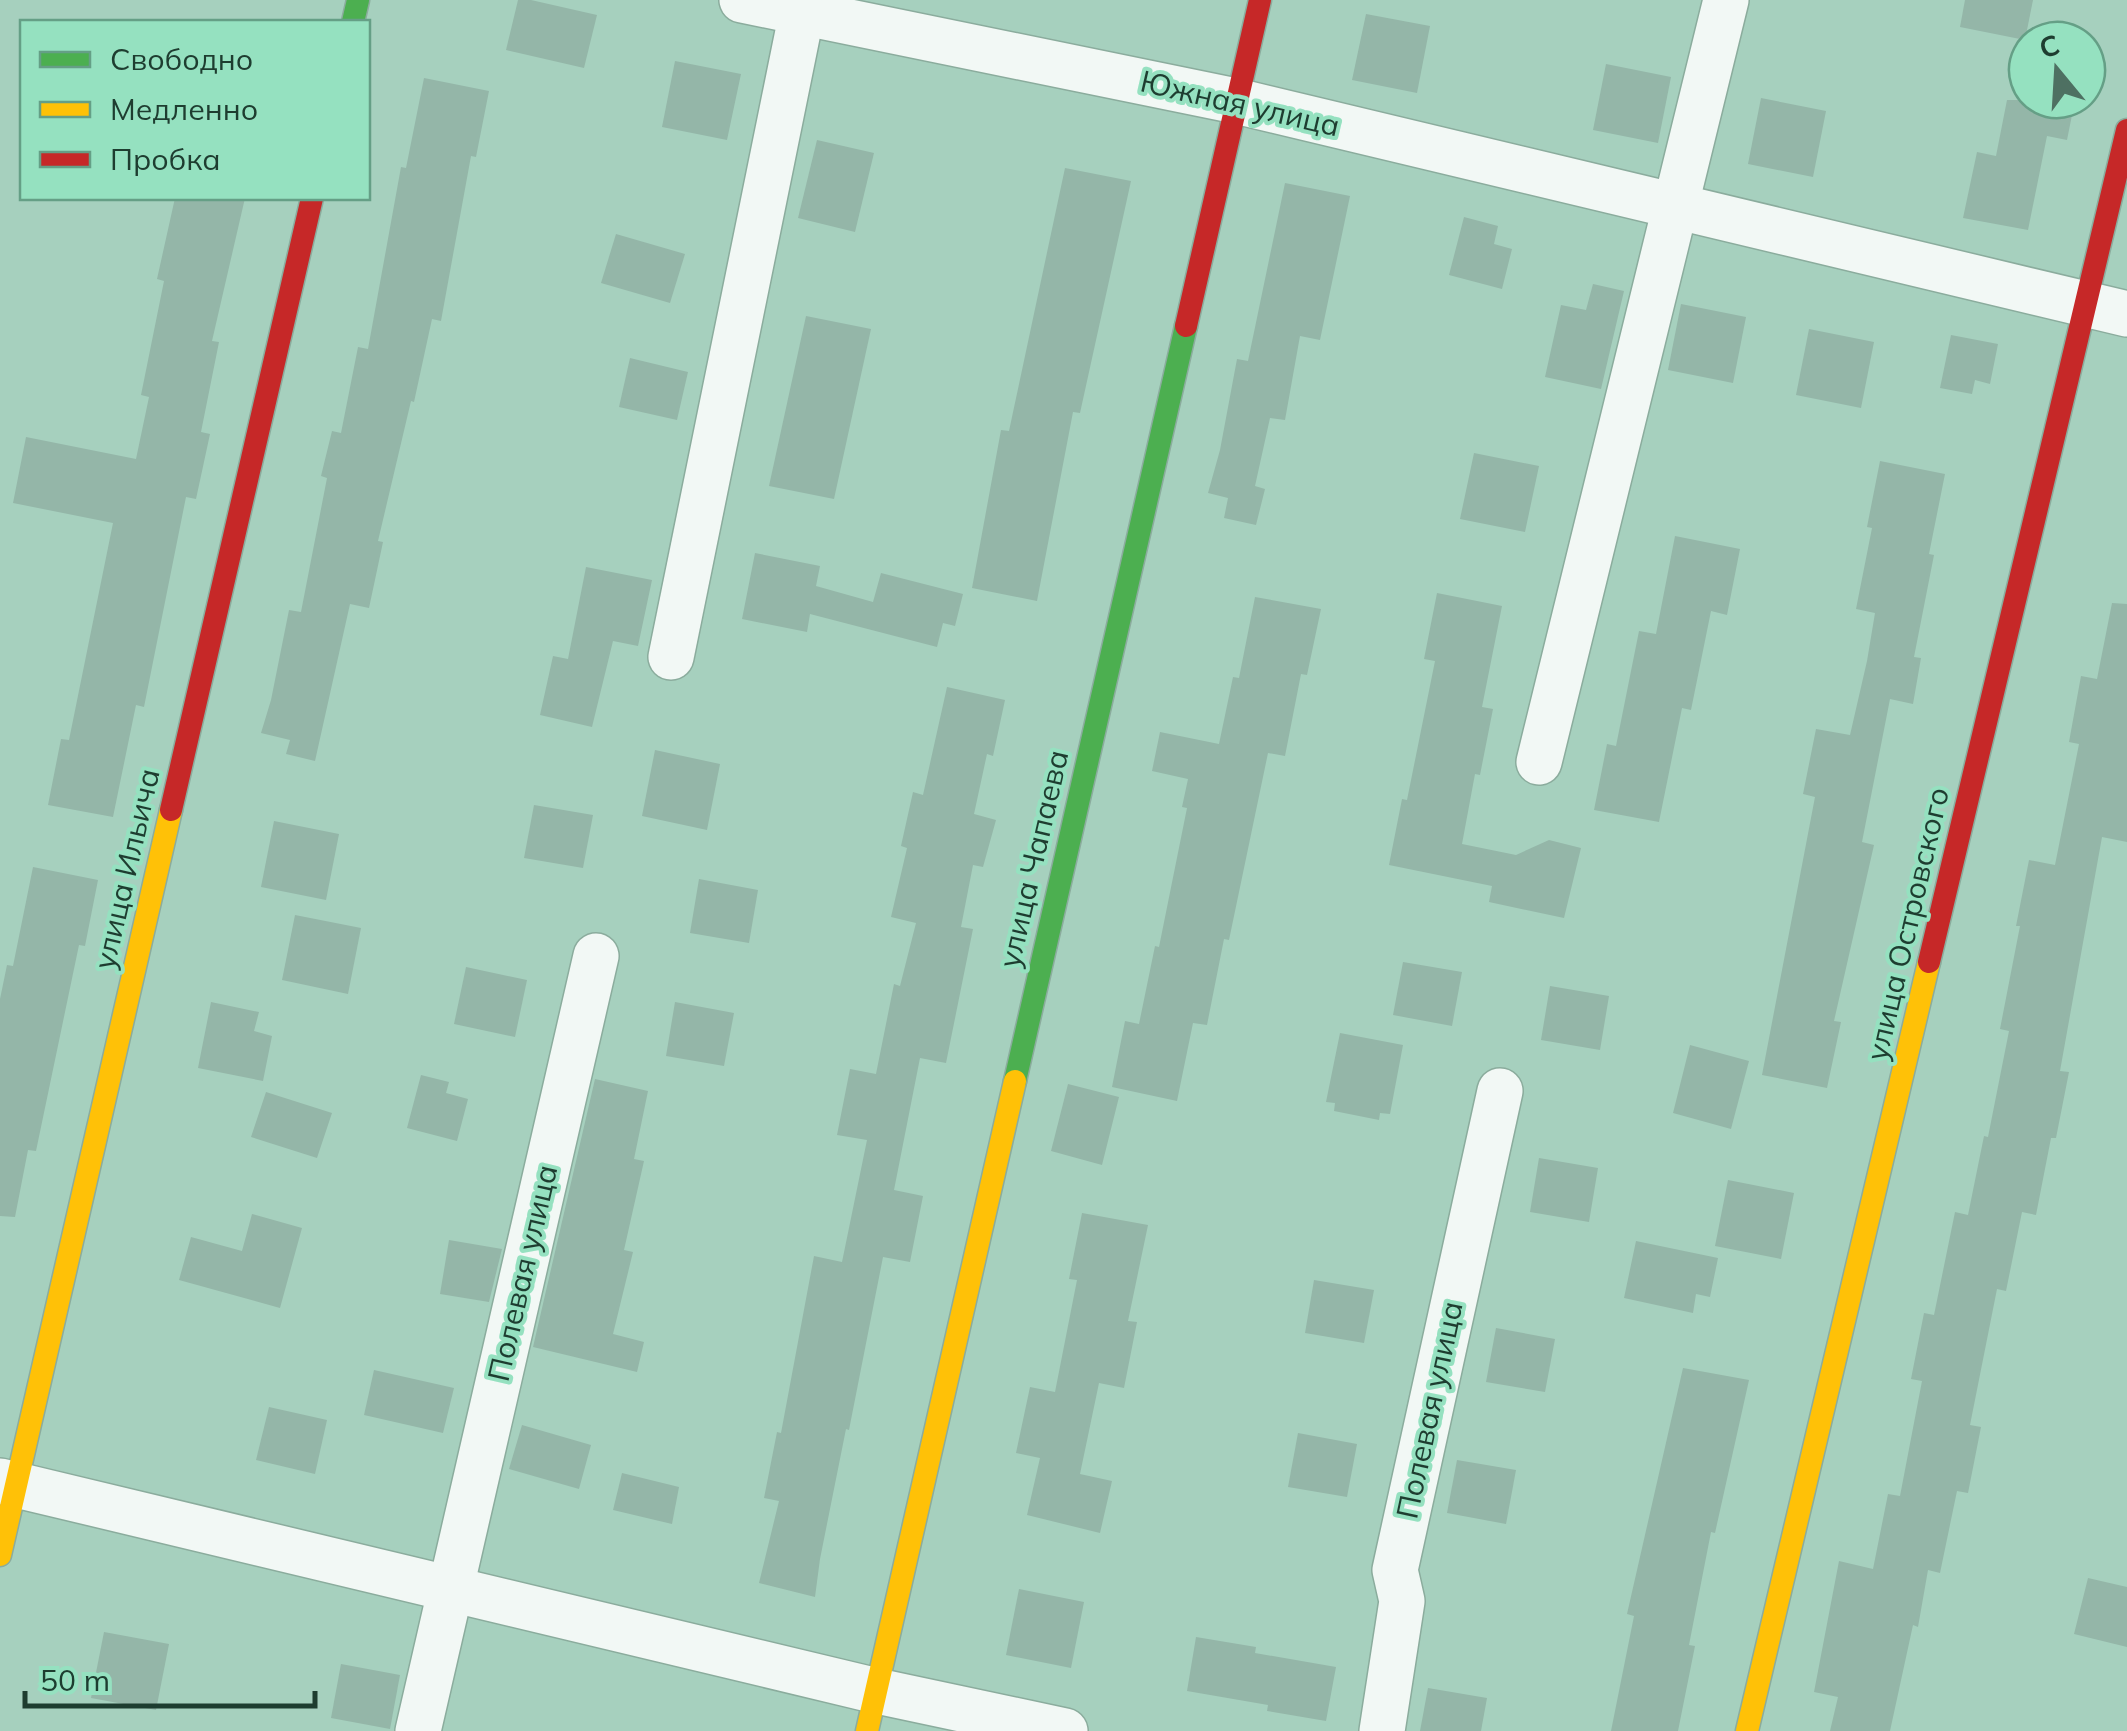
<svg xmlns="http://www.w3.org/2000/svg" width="2127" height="1731" font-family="Mulish,sans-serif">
	<rect width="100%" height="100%" fill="#a6d0be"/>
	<g fill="#94b6a8">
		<path d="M518,0H531L597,15L584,68L506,50Z"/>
		<path d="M1965,0H2033L2025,40L1960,27Z"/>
		<path d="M1366,14L1430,26L1417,93L1352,80Z"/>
		<path d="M675,61L741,74L727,140L662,127Z"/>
		<path d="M1606,64L1671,77L1658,143L1593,130Z"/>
		<path d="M424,78L489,91L476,157L471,156L441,321L432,319L414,402L411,401L378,541L383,542L369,608L350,604L315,761L286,754L290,740L261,733L271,700L289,610L301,612L327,478L321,476L332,431L341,433L358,347L368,349L401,167L406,168Z"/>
		<path d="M1761,98L1826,111L1813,177L1748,164Z"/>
		<path d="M2007,100H2075L2067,140L2047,136L2028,230L1963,218L1977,152L1996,156Z"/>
		<path d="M817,140L874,153L855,232L798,218Z"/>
		<path d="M1065,168L1131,181L1080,413L1073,412L1037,601L972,588L1001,430L1009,431Z"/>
		<path d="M1285,183L1350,196L1320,340L1300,336L1285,420L1270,418L1255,486L1265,489L1256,525L1224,518L1228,498L1208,493L1220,450L1237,359L1248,361Z"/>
		<path d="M175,198H245L212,341L219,342L201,432L210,434L196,499L186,497L144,707L136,705L113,817L48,805L61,739L69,740L113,523L13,503L26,437L136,459L149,397L141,395L164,281L157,279Z"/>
		<path d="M1464,217L1498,226L1494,244L1512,249L1502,289L1449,275Z"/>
		<path d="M616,234L685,254L670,303L601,283Z"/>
		<path d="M1593,284L1624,291L1601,389L1545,377L1561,305L1586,310Z"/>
		<path d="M1681,304L1746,317L1733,383L1668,370Z"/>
		<path d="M806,316L871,329L834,499L769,486Z"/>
		<path d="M1809,329L1874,342L1861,408L1796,395Z"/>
		<path d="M1951,335L1998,344L1990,384L1975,380L1972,394L1940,388Z"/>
		<path d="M630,358L688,372L677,420L619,407Z"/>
		<path d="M1474,453L1539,466L1525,532L1460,519Z"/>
		<path d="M1880,461L1945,474L1929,554L1934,555L1914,657L1921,658L1913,704L1890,699L1862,842L1874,845L1834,1021L1841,1022L1827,1088L1762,1075L1815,797L1803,794L1816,729L1850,735L1867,661L1875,613L1856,609L1872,528L1867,527Z"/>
		<path d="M1675,536L1740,549L1727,615L1711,611L1691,710L1682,708L1659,822L1594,810L1607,744L1616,746L1639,631L1656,634Z"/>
		<path d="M755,553L820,566L816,586L873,602L881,573L963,594L955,626L943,623L937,647L810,614L807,632L742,619Z"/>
		<path d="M586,567L652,580L638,646L613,641L592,727L540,715L553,656L568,659Z"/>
		<path d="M1437,593L1502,606L1482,707L1493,709L1480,775L1475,774L1462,844L1516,855L1549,840L1581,848L1564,918L1489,902L1492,886L1389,865L1402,799L1407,800L1435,661L1424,659Z"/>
		<path d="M1255,597L1321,609L1307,675L1301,674L1285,756L1268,753L1229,940L1224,939L1207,1025L1193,1023L1177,1101L1112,1087L1125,1021L1139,1024L1155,946L1159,947L1187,808L1182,807L1188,779L1152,771L1160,732L1219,744L1233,677L1239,678Z"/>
		<path d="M2112,603L2127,604V842L2102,837L2060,1071L2069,1072L2056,1138H2051L2036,1215L2022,1212L2006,1291L1997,1289L1970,1425L1981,1427L1968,1493L1957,1491L1940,1573L1928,1570L1918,1627L1913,1625L1890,1731H1830L1838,1697L1814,1692L1839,1561L1873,1569L1888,1494L1900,1496L1922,1381L1911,1379L1924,1313L1934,1315L1955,1212L1968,1215L1984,1136L1988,1137L2009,1031L2000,1029L2020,926H2016L2029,860L2055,865L2079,744L2069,742L2081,676L2097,679Z"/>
		<path d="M947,687L1005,700L993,756L987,754L974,814L996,820L983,867L973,865L961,927L973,929L946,1063L920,1058L894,1190L923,1196L910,1262L883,1257L849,1430L846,1429L820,1559L815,1597L759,1583L779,1501L764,1498L777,1432L781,1433L814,1256L842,1262L867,1140L837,1135L850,1069L876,1074L894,984L900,986L916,923L891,917L907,848L901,846L913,792L923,795Z"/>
		<path d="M655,750L720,764L707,830L642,816Z"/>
		<path d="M534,805L593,815L583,868L524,858Z"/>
		<path d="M274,821L339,834L326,900L261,887Z"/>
		<path d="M33,867L98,880L85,946L79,945L36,1151L28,1150L15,1217L0,1216V999L7,965L13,966Z"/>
		<path d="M699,879L758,890L749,943L690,933Z"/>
		<path d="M295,915L361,928L348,994L282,980Z"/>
		<path d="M1403,962L1462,972L1452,1026L1393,1015Z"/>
		<path d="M466,967L527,980L515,1037L454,1024Z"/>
		<path d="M1550,986L1609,996L1600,1050L1541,1040Z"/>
		<path d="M211,1002L259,1012L254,1031L272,1036L263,1081L198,1068Z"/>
		<path d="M675,1002L734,1013L724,1066L666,1056Z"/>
		<path d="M1340,1033L1403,1045L1390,1114L1380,1113L1379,1120L1334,1111L1335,1103L1326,1102Z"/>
		<path d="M1690,1045L1749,1061L1731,1129L1673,1113Z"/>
		<path d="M421,1075L449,1082L446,1093L468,1099L457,1141L407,1128Z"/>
		<path d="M595,1079L648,1091L634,1159L644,1161L624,1250L633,1252L613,1334L644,1342L637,1372L533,1347Z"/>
		<path d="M1068,1084L1119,1097L1102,1165L1051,1151Z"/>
		<path d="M266,1092L332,1113L317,1158L251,1137Z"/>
		<path d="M1539,1158L1598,1168L1589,1222L1530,1212Z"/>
		<path d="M1728,1180L1794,1193L1781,1259L1715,1246Z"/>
		<path d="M1082,1213L1148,1225L1128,1321L1137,1322L1124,1388L1099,1383L1080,1474L1112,1481L1100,1533L1027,1515L1040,1458L1016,1453L1030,1387L1055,1392L1077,1280L1069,1279Z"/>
		<path d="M252,1214L302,1228L280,1308L179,1280L191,1237L242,1251Z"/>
		<path d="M449,1240L502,1249L489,1302L440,1294Z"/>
		<path d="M1636,1241L1718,1258L1710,1297L1696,1294L1693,1313L1624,1298Z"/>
		<path d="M1314,1280L1374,1290L1364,1343L1305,1333Z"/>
		<path d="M1496,1328L1555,1339L1545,1392L1486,1382Z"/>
		<path d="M1683,1368L1749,1380L1715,1533L1711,1532L1689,1645L1695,1646L1678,1731H1611L1634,1616L1627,1614Z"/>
		<path d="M374,1370L454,1388L443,1433L364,1415Z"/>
		<path d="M269,1407L327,1420L315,1474L256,1460Z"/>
		<path d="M522,1425L591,1445L579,1489L509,1469Z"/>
		<path d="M1298,1433L1357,1444L1347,1497L1288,1487Z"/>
		<path d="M1457,1460L1516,1470L1506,1524L1447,1513Z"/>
		<path d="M622,1473L679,1487L672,1524L613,1510Z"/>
		<path d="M2088,1578L2127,1587V1647L2074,1634Z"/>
		<path d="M1019,1589L1084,1602L1071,1668L1006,1655Z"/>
		<path d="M104,1632L169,1644L156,1710L91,1698Z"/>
		<path d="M1196,1637L1256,1647L1255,1653L1336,1667L1326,1721L1267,1711L1268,1705L1187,1691Z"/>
		<path d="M341,1664L400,1675L390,1729L331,1718Z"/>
		<path d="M1428,1688L1487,1698L1481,1731H1420Z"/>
	</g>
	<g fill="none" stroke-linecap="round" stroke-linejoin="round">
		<defs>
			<g id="street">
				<path d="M742,0L1236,101L2127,314"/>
				<path d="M671,657L802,12"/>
				<path d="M1539,762L1726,0"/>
				<path d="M0,1481L877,1691L1065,1731"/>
				<path d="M418,1731L596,956"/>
				<path d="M1382,1731L1402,1601L1395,1570L1500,1091"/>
			</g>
			<g id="fast">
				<path d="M353,22L358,0"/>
				<path d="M1015,1081L1186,326"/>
			</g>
			<g id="slow">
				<path d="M0,1555L171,810"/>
				<path d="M867,1731L1015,1081"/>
				<path d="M1747,1731L1929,962"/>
			</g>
			<g id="jam">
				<path d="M1186,326L1260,0"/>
				<path d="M171,810L312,198"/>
				<path d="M1929,962L2127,130"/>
			</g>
		</defs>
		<use href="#street" stroke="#8bac9d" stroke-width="48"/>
		<use href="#fast" stroke="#8bac9d" stroke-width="25"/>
		<use href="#slow" stroke="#8bac9d" stroke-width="25"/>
		<use href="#jam" stroke="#8bac9d" stroke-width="25"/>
		<use href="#street" stroke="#f2f8f5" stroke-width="45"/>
		<use href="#fast" stroke="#4caf50" stroke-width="22"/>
		<use href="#slow" stroke="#ffc107" stroke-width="22"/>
		<use href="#jam" stroke="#c62828" stroke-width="22"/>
	</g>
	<g text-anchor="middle" stroke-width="8" stroke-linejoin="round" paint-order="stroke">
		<g font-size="30" fill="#1e3d30" stroke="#95e1c0">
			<text transform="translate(1240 104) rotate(13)" y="10">Южная улица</text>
			<text transform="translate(1034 859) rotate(-77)" y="10">улица Чапаева</text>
			<text transform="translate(127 869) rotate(-77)" y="10">улица Ильича</text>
			<text transform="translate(1908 924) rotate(-77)" y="10">улица Островского</text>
			<text transform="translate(523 1273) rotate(-77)" y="10">Полевая улица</text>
			<text transform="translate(1430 1410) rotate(-78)" y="10">Полевая улица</text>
		</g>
	</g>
	<rect x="20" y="20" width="350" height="180" fill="#95e1c0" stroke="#659f86" stroke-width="2.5"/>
	<rect x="40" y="52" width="50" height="15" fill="#4caf50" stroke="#659f86" stroke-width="2.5"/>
	<text x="110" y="70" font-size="30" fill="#1e3d30">Свободно</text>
	<rect x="40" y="102" width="50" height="15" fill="#ffc107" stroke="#659f86" stroke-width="2.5"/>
	<text x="110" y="120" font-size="30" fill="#1e3d30">Медленно</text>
	<rect x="40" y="152" width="50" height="15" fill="#c62828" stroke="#659f86" stroke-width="2.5"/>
	<text x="110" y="170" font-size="30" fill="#1e3d30">Пробка</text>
	<g transform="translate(2057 70) rotate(342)"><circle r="48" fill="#95e1c0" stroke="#659f86" stroke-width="2.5"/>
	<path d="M0-8L18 38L0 25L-18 38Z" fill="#4e7062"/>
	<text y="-15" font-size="28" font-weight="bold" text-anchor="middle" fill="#1e3d30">С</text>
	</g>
	<path d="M25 1691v15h290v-15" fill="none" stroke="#1e3d30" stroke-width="5"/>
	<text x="40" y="1691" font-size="30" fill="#1e3d30" stroke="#95e1c0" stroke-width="8" paint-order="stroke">50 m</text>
</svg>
